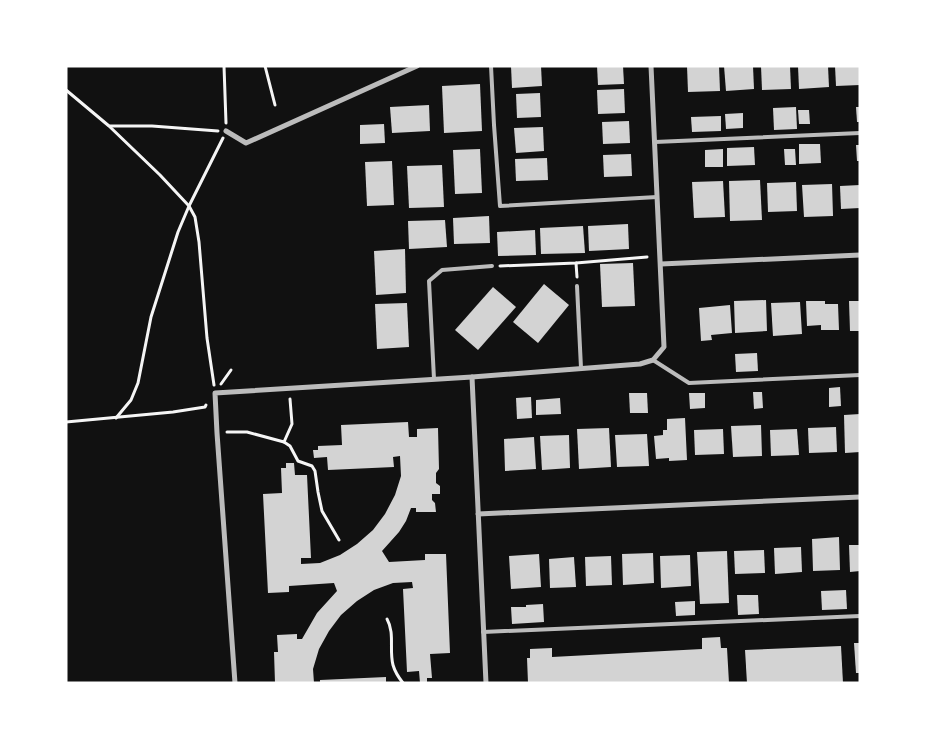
<svg xmlns="http://www.w3.org/2000/svg" width="926" height="749" font-family="Quicksand,sans-serif">
	<rect width="100%" height="100%" fill="#111"/>
	<g fill="#d3d3d3">
		<path d="M511,66H541L542,86L512,88Z"/>
		<path d="M597,66H623L624,84L598,85Z"/>
		<path d="M687,66H719L720,91L688,92Z"/>
		<path d="M724,66H753L754,89L726,91Z"/>
		<path d="M761,66H790L791,89L762,90Z"/>
		<path d="M798,66H828L829,87L799,89Z"/>
		<path d="M835,66H860V85L836,86Z"/>
		<path d="M480,84L482,131L444,133L442,86Z"/>
		<path d="M624,89L625,113L598,114L597,90Z"/>
		<path d="M540,93L541,117L517,118L516,94Z"/>
		<path d="M429,105L430,131L392,133L390,107Z"/>
		<path d="M796,107L797,129L774,130L773,108Z"/>
		<path d="M856,107H860V122H857Z"/>
		<path d="M798,110H809L810,124H799Z"/>
		<path d="M743,113V128L726,129L725,114Z"/>
		<path d="M721,116V131L692,132L691,117Z"/>
		<path d="M629,121L630,143L603,144L602,122Z"/>
		<path d="M384,124L385,143L360,144V125Z"/>
		<path d="M543,127L544,151L516,153L514,128Z"/>
		<path d="M799,144H820L821,163L799,164Z"/>
		<path d="M856,145H860V161H857Z"/>
		<path d="M754,147L755,165L727,166V148Z"/>
		<path d="M480,149L482,193L455,194L453,150Z"/>
		<path d="M723,149V167H705V150Z"/>
		<path d="M784,149H795L796,165H785Z"/>
		<path d="M631,154L632,176L604,177L603,155Z"/>
		<path d="M547,158L548,180L516,181L515,159Z"/>
		<path d="M392,161L394,205L367,206L365,162Z"/>
		<path d="M442,165L444,207L409,208L407,166Z"/>
		<path d="M760,180L762,220L730,221L729,181Z"/>
		<path d="M723,181L725,217L694,218L692,182Z"/>
		<path d="M796,182L797,211L768,212L767,183Z"/>
		<path d="M832,184L833,216L804,217L802,185Z"/>
		<path d="M860,185V208L841,209L840,186Z"/>
		<path d="M489,216L490,243L454,244L453,218Z"/>
		<path d="M445,220L447,247L409,249L408,221Z"/>
		<path d="M628,224L629,249L589,251L588,226Z"/>
		<path d="M583,226L585,253L541,254L540,228Z"/>
		<path d="M535,230L536,255L498,256L497,232Z"/>
		<path d="M405,249L406,293L376,295L374,251Z"/>
		<path d="M633,263L635,306L602,307L600,264Z"/>
		<path d="M544,284L569,305L538,343L513,322Z"/>
		<path d="M493,287L516,307L478,350L455,330Z"/>
		<path d="M766,300L767,331L735,333L734,301Z"/>
		<path d="M806,301H825V304H838L839,330H821V325L807,326Z"/>
		<path d="M849,301H860V331H850Z"/>
		<path d="M800,302L802,334L773,336L771,303Z"/>
		<path d="M407,303L409,347L377,349L375,304Z"/>
		<path d="M730,305L732,333L711,335L712,340L701,341L699,308Z"/>
		<path d="M757,353L758,371L736,372L735,354Z"/>
		<path d="M840,387L841,406L829,407V388Z"/>
		<path d="M753,392H762L763,408L754,409Z"/>
		<path d="M629,393H647L648,413H630Z"/>
		<path d="M689,393H705V408L690,409Z"/>
		<path d="M531,397L532,418L517,419L516,398Z"/>
		<path d="M560,398L561,414L536,415V400Z"/>
		<path d="M860,414V452L845,453L844,415Z"/>
		<path d="M685,418L687,460L669,461V458L656,459L654,436L663,435V430H667V419Z"/>
		<path d="M408,422L409,437H417V429L438,428L439,469L436,473V483L440,486V494H432V500L435,503L436,512H416V508H411L406,521L399,532L382,551L389,562L425,560V554H446L450,653L430,654L432,678H427V683H420L419,671L407,672L403,589L413,588L412,582L393,583L374,590L357,601L341,615L329,631L319,649L313,669L314,683H275L274,652H278L277,635L297,634V639H302L317,613L337,591L334,583L289,586V592L268,593L263,494L282,493L281,468H286V463H294L295,475H307L311,558H301V564L320,563L340,555L357,544L373,530L385,514L395,495L401,476L400,456L393,457L394,467L328,470L327,457L314,458L313,450H318V446L342,445L341,425Z"/>
		<path d="M761,425L762,456L733,457L731,426Z"/>
		<path d="M836,427L837,452L809,453L808,428Z"/>
		<path d="M609,428L611,467L579,469L577,429Z"/>
		<path d="M723,429L724,454L695,455L694,430Z"/>
		<path d="M797,429L799,455L771,456L770,430Z"/>
		<path d="M647,434L649,466L617,467L615,435Z"/>
		<path d="M569,435L570,468L542,470L540,436Z"/>
		<path d="M534,437L536,469L505,471L504,439Z"/>
		<path d="M839,537L840,570L813,571L812,539Z"/>
		<path d="M849,545H860V571L850,572Z"/>
		<path d="M801,547L802,572L775,574L774,548Z"/>
		<path d="M764,550L765,573L735,574L734,551Z"/>
		<path d="M727,551L729,603L700,604L697,552Z"/>
		<path d="M653,553L654,583L623,585L622,554Z"/>
		<path d="M539,554L541,587L511,589L509,556Z"/>
		<path d="M690,555L691,586L661,588L660,556Z"/>
		<path d="M611,556L612,585L586,586L585,557Z"/>
		<path d="M574,557L576,587L550,588L549,559Z"/>
		<path d="M846,590L847,609L822,610L821,591Z"/>
		<path d="M737,595H758L759,614L738,615Z"/>
		<path d="M695,601V615L676,616L675,602Z"/>
		<path d="M543,604L544,622L512,624L511,607H526V605Z"/>
		<path d="M720,637L721,648H727L729,683H528L527,658H530V649L552,648V657L702,649V638Z"/>
		<path d="M854,643H860V673H856Z"/>
		<path d="M841,646L843,683H747L745,650Z"/>
		<path d="M386,677V683H320V680Z"/>
	</g>
	<g fill="none" stroke-linecap="round" stroke-linejoin="round">
		<g stroke="#f5f5f5" stroke-width="3">
			<path d="M224,66L226,123"/>
			<path d="M265,66L275,105"/>
			<path d="M66,90L109,126L160,175L189,206L195,217L199,242L207,338L214,385"/>
			<path d="M110,126H152L218,131"/>
			<path d="M576,263L577,277"/>
			<path d="M500,266L576,263L647,257"/>
			<path d="M221,384L231,370"/>
			<path d="M116,418L131,400L138,383L151,317L178,232L189,206L223,138"/>
			<path d="M66,422L173,412L205,407L206,405"/>
			<path d="M227,432H247L284,442L290,446L298,461L312,466L315,471L318,492L322,511L339,540"/>
			<path d="M284,442L292,424L290,399"/>
			<path d="M387,619C395,633 389,650 393,665C395,672 399,678 403,683"/>
		</g>
		<g stroke="#bcbcbc" stroke-width="4">
			<path d="M491,66L494,125L500,206L657,197"/>
			<path d="M655,142L860,133"/>
			<path d="M577,286L581,368"/>
			<path d="M653,360L689,383L860,375"/>
			<path d="M434,379L429,281L442,270L492,266"/>
			<path d="M483,632L860,616"/>
		</g>
		<g stroke="#bcbcbc" stroke-width="5">
			<path d="M226,131L246,143L417,66"/>
			<path d="M661,264L860,255"/>
			<path d="M472,377L486,683"/>
			<path d="M478,514L860,497"/>
			<path d="M235,683L217,433L215,393L472,377L640,364L653,360L664,347L651,66"/>
		</g>
	</g>
	<rect width="926" height="749" fill="none" stroke="#ffffff" stroke-width="135"/>
</svg>
